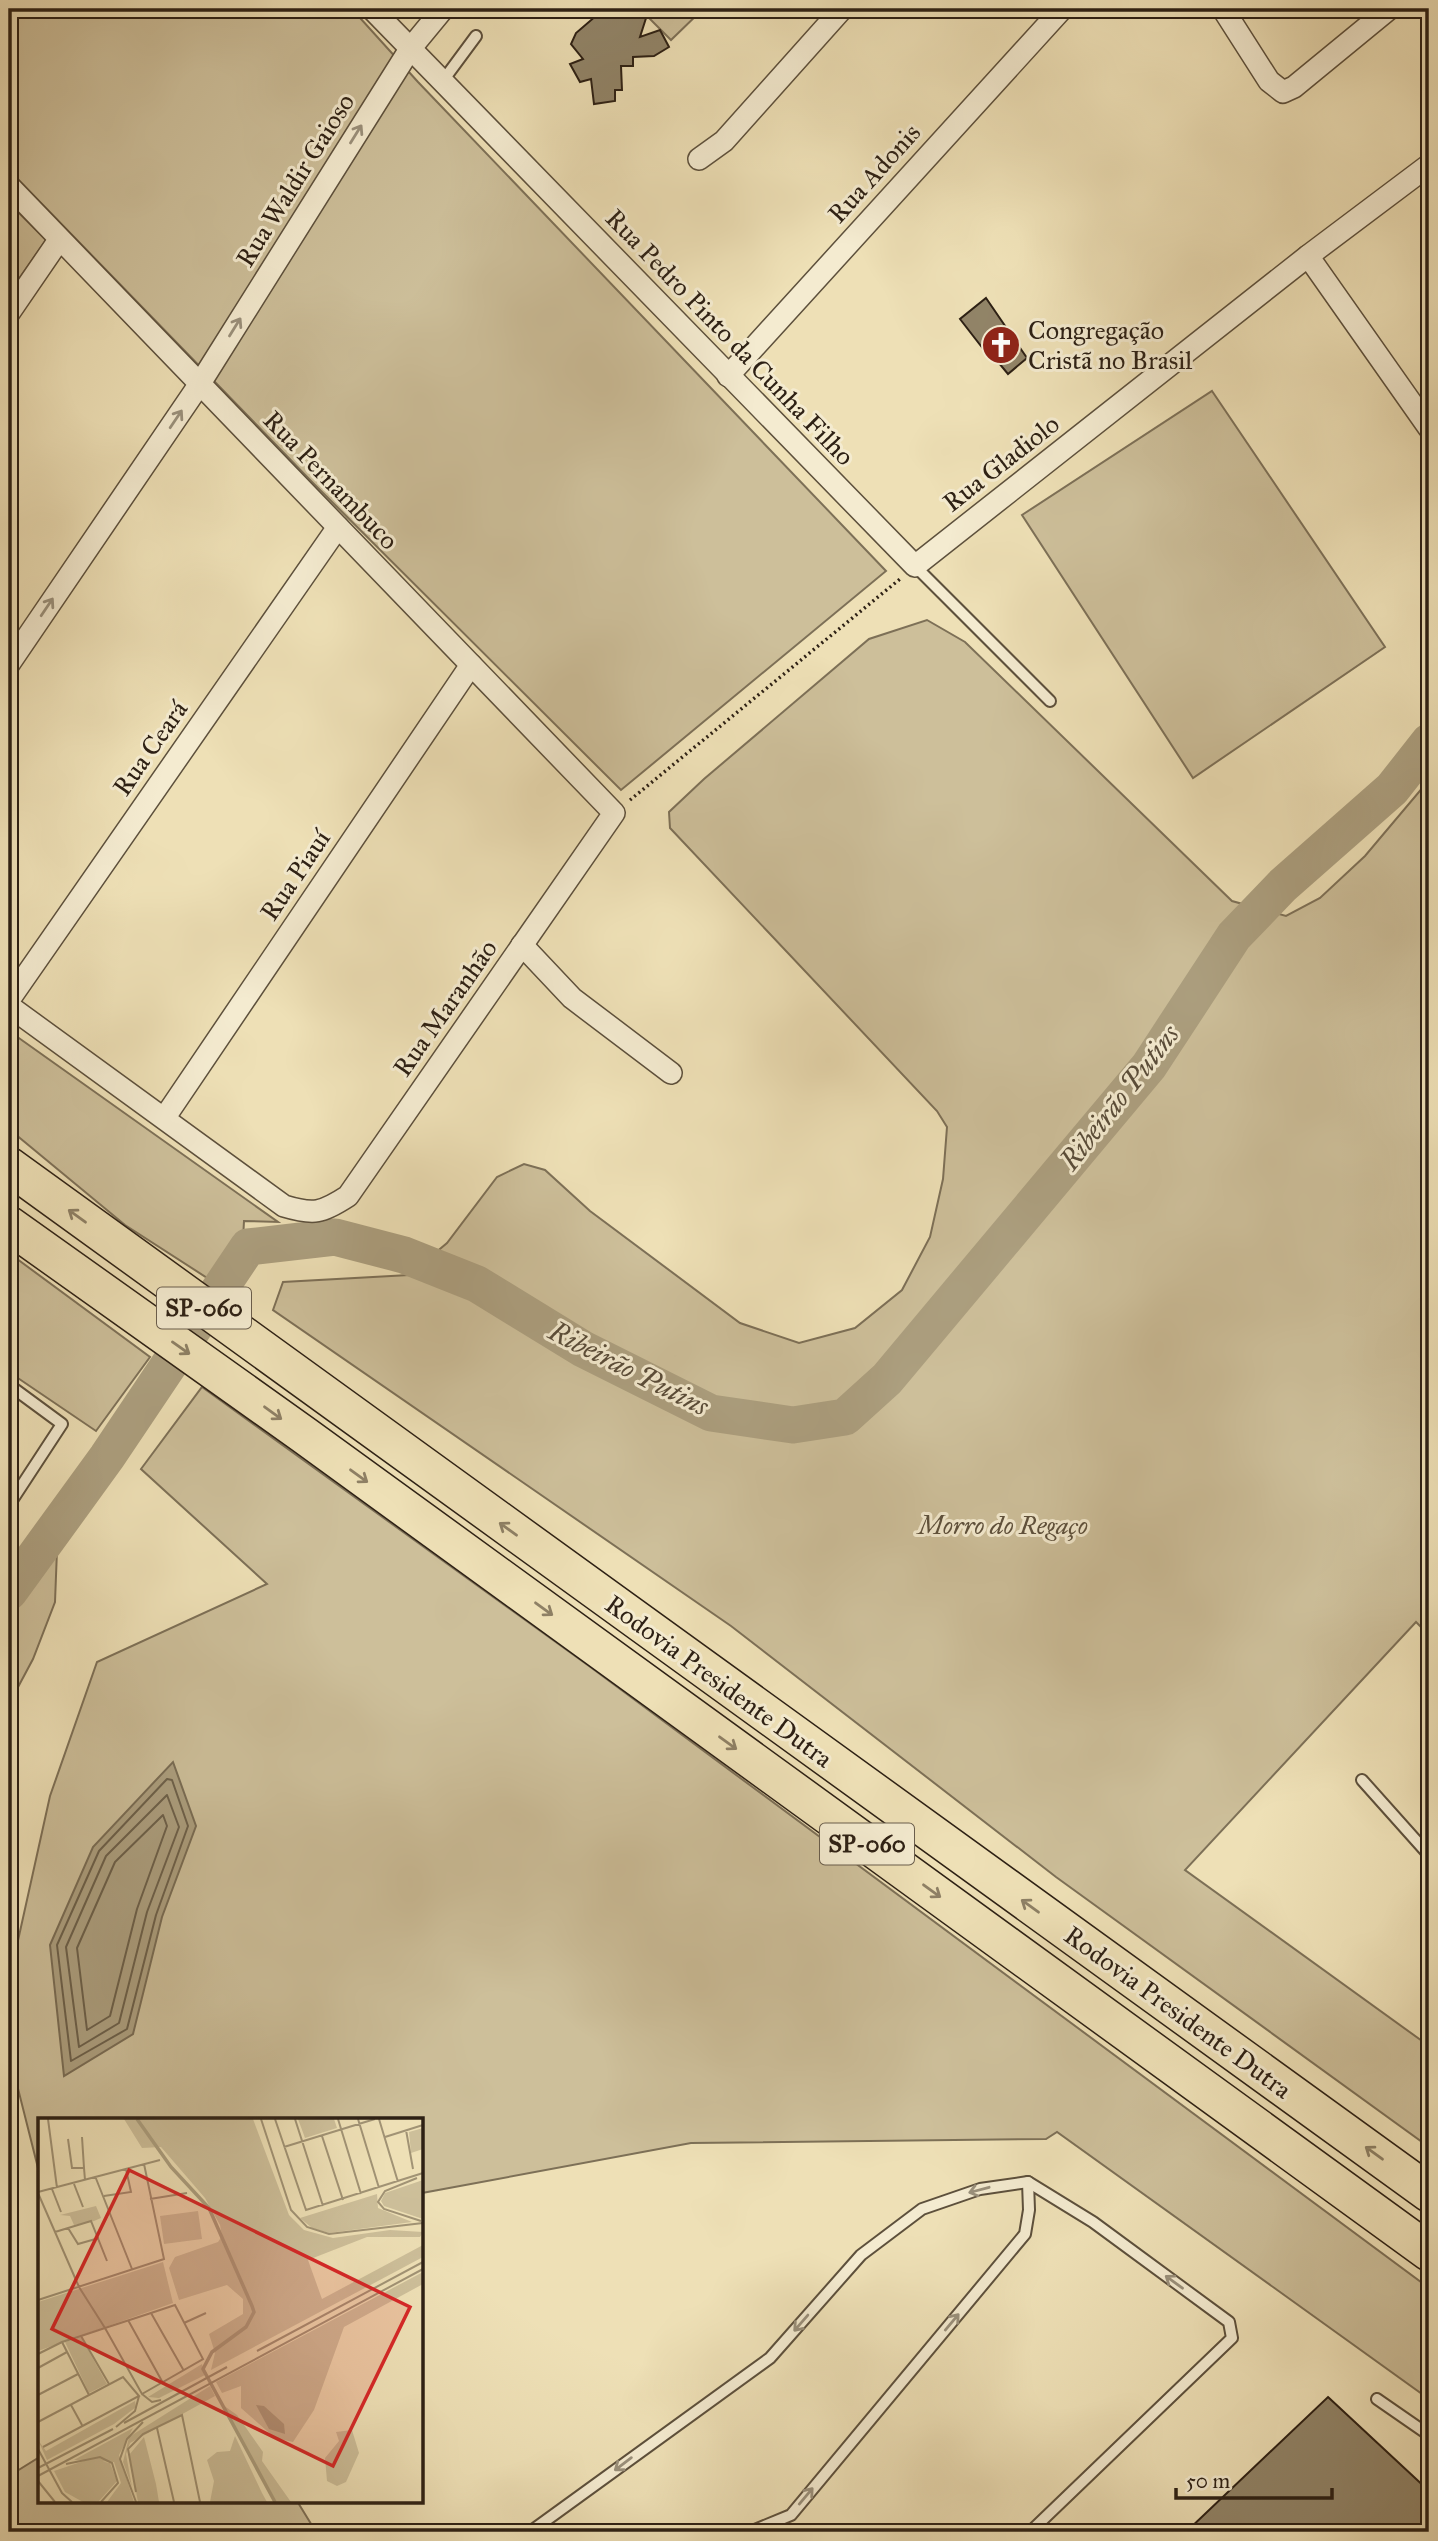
<svg xmlns="http://www.w3.org/2000/svg" width="1438" height="2541" font-family="'IM FELL Great Primer',serif">
	<rect width="100%" height="100%" fill="#eee0b6"/>
	<filter id="stains"><feTurbulence type="fractalNoise" baseFrequency=".00286" numOctaves="4"/><feColorMatrix values="0 0 0 0 .2 0 0 0 0 .09 0 0 0 0 .02 0 0 0 .5 -.17"/></filter>
	<radialGradient id="worn" r=".72"><stop offset=".6" stop-color="#630" stop-opacity="0"/><stop offset="1" stop-color="#630" stop-opacity=".3"/></radialGradient>
	<g fill="#cdbf9a" stroke="#7d7057" stroke-width="2">
		<path d="M9,9H352L418,82L886,571L621,790L314,484L9,170Z"/>
		<path d="M656,9H703L671,40L648,17Z"/>
		<path d="M9,203L46,240L9,293Z"/>
		<path d="M1212,391L1385,647L1193,778L1022,515Z"/>
		<path d="M927,620L965,642L1232,901L1286,916L1320,898L1365,856L1429,780V1635L1416,1622L1185,1870L1429,2046V2147L1056,1877L731,1626L273,1310L283,1282L409,1275L447,1243L497,1177L524,1164L545,1170L590,1211L740,1323L799,1343L855,1328L902,1290L930,1237L943,1179L947,1127L937,1111L670,828L669,812L704,779L869,639Z"/>
		<path d="M9,1031L278,1222L244,1221L243,1240L215,1283L125,1225L9,1129Z"/>
		<path d="M9,1253L150,1357L96,1431L9,1372Z"/>
		<path d="M202,1387L589,1666L1429,2288V2399L1057,2132L1046,2139L691,2143L422,2193V2119H40V2168H38L9,2053V1981L50,1796L97,1662L267,1584L141,1469Z"/>
		<path d="M58,1524L55,1602L33,1659L9,1704V1592Z"/>
		<path d="M38,2458L40,2501H297L316,2532H9V2476Z"/>
	</g>
	<path fill="#ac9f7f" stroke="#796c54" stroke-width="2" d="M173,1762L196,1826L162,1917L133,2034L64,2076L50,1945L93,1847Z"/>
	<g fill="none" stroke-linecap="round" stroke-linejoin="round">
		<g stroke="#6c604a" stroke-width="2">
			<path d="M167,1779L172,1780L188,1826L156,1915L127,2029L71,2061L57,1945L99,1851Z"/>
			<path d="M167,1795L179,1827L147,1912L119,2023L79,2047L66,1947L106,1856Z"/>
			<path d="M163,1815L167,1826L137,1909L110,2016L87,2030L77,1948L115,1862Z"/>
		</g>
		<path stroke="#ac9f7f" stroke-width="37" d="M9,1592L107,1457L248,1247L335,1237L404,1255L477,1284L583,1349L711,1413L793,1425L845,1417L887,1379L1149,1066L1234,936L1283,885L1392,789L1429,742"/>
	</g>
	<g fill="#918468" stroke="#2d2014" stroke-width="2">
		<path d="M604,9H636L647,15L640,37L660,30L669,47L654,56L633,57V66H621L622,90H615V101L594,104L591,79L580,82L570,64L583,59L571,44L576,33Z"/>
		<path d="M986,298L1027,358L1008,374L994,357L991,359L960,319Z"/>
		<path d="M1328,2397L1429,2491V2532H1186Z"/>
	</g>
	<g fill="none" stroke-linecap="round" stroke-linejoin="round">
		<defs>
			<g id="service">
				<path d="M442,82L476,36"/>
				<path d="M915,566L1050,701"/>
				<path d="M9,1385L62,1424L9,1505"/>
				<path d="M1362,1780L1429,1855"/>
				<path d="M1377,2399L1429,2435"/>
				<path d="M530,2532L770,2358L861,2255L922,2209L980,2189L1028,2182L1093,2222L1229,2322L1232,2338L1030,2532"/>
				<path d="M750,2532L791,2515L1025,2234L1029,2210L1028,2182"/>
			</g>
			<g id="minor">
				<path d="M372,9L915,566L1308,256L1429,165"/>
				<path d="M1223,9L1269,81L1283,92L1294,87L1389,9"/>
				<path d="M699,159L724,141L842,9"/>
				<path d="M9,186L614,813L348,1196C322,1213 314,1215 284,1206L9,1006"/>
				<path d="M1308,256L1429,428"/>
				<path d="M9,313L59,240"/>
				<path d="M728,376L1062,9"/>
				<path d="M9,664L199,385L410,49L443,9"/>
				<path d="M522,945L572,998L671,1073"/>
				<path d="M9,1000L338,527"/>
				<path d="M165,1117L471,665"/>
			</g>
			<g id="motorway">
				<path d="M9,1166L1429,2193"/>
				<path d="M9,1225L304,1435L1429,2252"/>
			</g>
		</defs>
		<use href="#service" stroke="#5d503c" stroke-width="14"/>
		<use href="#minor" stroke="#5d503c" stroke-width="24"/>
		<use href="#motorway" stroke="#2d2014" stroke-width="40"/>
		<path stroke="#2d2014" stroke-width="3.5" stroke-dasharray="2 3.5" stroke-linecap="butt" d="M630,800L900,579"/>
		<use href="#service" stroke="#f4ebd0" stroke-width="10"/>
		<use href="#minor" stroke="#f4ebd0" stroke-width="21"/>
		<use href="#motorway" stroke="#eee0b6" stroke-width="37"/>
	</g>
	<defs><path id="oneway-shaft" d="M-6 0H5M1.5-3L5.5 0L1.5 3" fill="none" stroke-width="1.6" stroke-linecap="round" stroke-linejoin="round" transform="scale(1.75)"/></defs>
	<g stroke="#9a907b">
		<use href="#oneway-shaft" transform="translate(356 134) rotate(-58)"/>
		<use href="#oneway-shaft" transform="translate(235 327) rotate(-58)"/>
		<use href="#oneway-shaft" transform="translate(176 419) rotate(-56)"/>
		<use href="#oneway-shaft" transform="translate(47 607) rotate(-56)"/>
		<use href="#oneway-shaft" transform="translate(979 2190) rotate(165)"/>
		<use href="#oneway-shaft" transform="translate(1174 2282) rotate(-144)"/>
		<use href="#oneway-shaft" transform="translate(952 2322) rotate(-50)"/>
		<use href="#oneway-shaft" transform="translate(801 2323) rotate(131)"/>
		<use href="#oneway-shaft" transform="translate(623 2464) rotate(143)"/>
		<use href="#oneway-shaft" transform="translate(806 2496) rotate(-50)"/>
	</g>
	<g stroke="#8e8065">
		<use href="#oneway-shaft" transform="translate(77 1216) rotate(-144)"/>
		<use href="#oneway-shaft" transform="translate(181 1348) rotate(35)"/>
		<use href="#oneway-shaft" transform="translate(273 1413) rotate(36)"/>
		<use href="#oneway-shaft" transform="translate(359 1476) rotate(36)"/>
		<use href="#oneway-shaft" transform="translate(508 1529) rotate(-144)"/>
		<use href="#oneway-shaft" transform="translate(544 1609) rotate(36)"/>
		<use href="#oneway-shaft" transform="translate(728 1743) rotate(36)"/>
		<use href="#oneway-shaft" transform="translate(932 1891) rotate(36)"/>
		<use href="#oneway-shaft" transform="translate(1030 1906) rotate(-144)"/>
		<use href="#oneway-shaft" transform="translate(1374 2153) rotate(-144)"/>
	</g>
	<defs>
		<symbol id="church-disc" viewBox="-11 -11 22 22"><circle r="9.5" fill="#8f2418" stroke="#f4ebd0"/><path d="M-1.2-6h2.4v3.5h3.3v2.4h-3.3V6h-2.4V-.1h-3.3v-2.4h3.3Z" fill="#fff"/></symbol>
	</defs>
	<g fill-rule="evenodd">
		<use href="#church-disc" x="979" y="323" width="44" height="44"/>
	</g>
	<g text-anchor="middle" stroke-width="6" stroke-linejoin="round" paint-order="stroke">
		<g fill="#f4ebd0" stroke="#695d4c" stroke-width="2">
			<rect x="157" y="1287.5" width="94" height="41" rx="5"/>
			<rect x="820" y="1823.5" width="94" height="41" rx="5"/>
		</g>
		<g font-size="24" font-weight="bold" fill="#2d2014">
			<text x="204" y="1316">SP-060</text>
			<text x="867" y="1852">SP-060</text>
		</g>
		<g font-size="26" fill="#2d2014" stroke="#f4ebd0">
			<text transform="translate(874 173) rotate(-48)" y="9">Rua Adonis</text>
			<text transform="translate(295 180) rotate(-58)" y="9">Rua Waldir Gaioso</text>
			<text transform="translate(730 337) rotate(46)" y="9">Rua Pedro Pinto da Cunha Filho</text>
			<text transform="translate(1001 463) rotate(-38)" y="9">Rua Gladiolo</text>
			<text transform="translate(331 480) rotate(46)" y="9">Rua Pernambuco</text>
			<text transform="translate(150 748) rotate(-55)" y="9">Rua Ceará</text>
			<text transform="translate(295 875) rotate(-56)" y="9">Rua Piauí</text>
			<text transform="translate(445 1008) rotate(-55)" y="9">Rua Maranhão</text>
			<text transform="translate(719 1681) rotate(36)" y="9">Rodovia Presidente Dutra</text>
			<text transform="translate(1178 2012) rotate(36)" y="9">Rodovia Presidente Dutra</text>
		</g>
		<g font-size="26" fill="#2d2014" stroke="#f4ebd0" text-anchor="start">
			<text x="1028" y="339">Congregação<tspan x="1028" dy="30">Cristã no Brasil</tspan></text>
		</g>
		<g font-size="26" font-style="italic" fill="#5d503c" stroke="#f4ebd0">
			<text x="1003" y="1534">Morro do Regaço</text>
		</g>
		<g font-size="28" font-style="italic" fill="#594c39" stroke="#f4ebd0">
			<text transform="translate(1119 1097) rotate(-52)" y="10">Ribeirão Putins</text>
			<text transform="translate(629 1368) rotate(27)" y="10">Ribeirão Putins</text>
		</g>
	</g>
	<g transform="translate(38 2118)">
		<rect width="385" height="385" fill="#eee0b6"/>
		<path d="M86,1H215L251,97L266,112L295,120L352,112L385,114L382,119H329L270,142L284,181L385,127V139L173,252L177,235L171,216L205,196V181L189,167L141,182L131,150L137,139L180,124L184,118L182,107L167,80L123,29L104,30ZM260,1H296L299,10L267,20ZM385,10V31L373,35L371,14ZM385,62V101L346,88L343,83L347,75ZM339,76L340,90L374,104L291,115L274,110L262,100ZM58,88L63,100L56,103L36,107L32,98L22,97ZM160,93L164,121L126,126L122,98ZM125,144L135,185L0,233V184ZM385,154V166L306,209L276,292L255,324L237,320L203,290V268L184,275L178,264ZM43,219L69,266L51,275L27,224ZM164,246L167,257L121,280L110,279ZM172,268L177,278L92,325L88,336L94,369L85,344L91,319ZM97,283L98,289L76,306L9,342L0,322L8,333ZM185,287L199,297L225,334L224,343L253,384H237ZM95,310L81,337L96,384H69L83,365L76,344L36,342ZM314,312L321,335L308,364L299,368L289,363L287,340L301,323L298,314ZM197,318L224,375L229,384H172L176,363L169,342L179,334L192,333ZM106,319L118,366L121,384H100L91,337ZM52,341L72,345L79,363L61,383L45,384L27,374L16,353Z" fill="#cdbf9a"/>
		<path d="M218,287L226,288L246,306L247,316L231,311Z" fill="#ac9f7f"/>
		<path fill="none" stroke="#ac9f7f" stroke-width="3.5" d="M99,1L133,49L171,90L214,188L216,194L208,209L174,234L165,251L237,384"/>
		<path fill="none" stroke="#a19375" stroke-width="2" d="M10,1L19,70M223,1L253,92L269,109L291,116L385,105M237,1L268,92L385,55M257,1L285,88M300,1L323,76M320,1L341,70M341,1L360,64M368,12L375,51M284,18L305,82M44,19L46,50M347,19L385,7M30,21L34,50H46L47,62M246,29L337,1M57,58L94,151M379,60L347,73L340,84L346,91L383,103M36,66L45,89M14,71L23,94M0,74L122,42M0,75L41,169L67,210L104,276L165,241L137,187L113,195L67,210L43,218L24,224L0,236M66,78L93,74L88,51M112,81L149,75M30,110L40,126L61,120M17,114L53,103L69,143M0,182L126,141L106,46M113,195L146,253M90,202L125,265M146,205L168,195M43,218L71,266M24,224L51,277M219,233L385,144M0,250L29,234M104,276L114,284L123,282M0,277L40,256M33,287L44,307M0,304L85,259L101,278L5,329M86,305L189,249M78,309L97,293L101,278M119,310L136,384M0,331L24,375L34,384M28,346L62,339L74,345L80,365L63,384M0,350L75,311M0,358L385,151M0,363L17,384M98,374L90,331L105,316L144,297L162,384M98,384L82,341L89,321L105,304"/>
		<path fill="#d62828" fill-opacity="0.15" stroke="#d62828" stroke-width="3.5" d="M91,52L372,189L295,348L14,211Z"/>
		<rect width="385" height="385" fill="none" stroke="#2d2014" stroke-width="3.5"/>
	</g>
	<rect width="1438" height="2541" fill="none" stroke="#eee0b6" stroke-width="35"/>
	<rect x="10" y="10" width="1417" height="2520" fill="none" stroke="#2d2014" stroke-width="3.5"/>
	<rect x="18" y="18" width="1403" height="2506" fill="none" stroke="#2d2014" stroke-width="2"/>
	<path d="M1176 2488v10h156v-10" fill="none" stroke="#2d2014" stroke-width="3.5"/>
	<text x="1186" y="2488" font-size="21" fill="#2d2014" stroke="#f4ebd0" stroke-width="5" paint-order="stroke">50 m</text>
	<rect width="100%" height="100%" filter="url(#stains)"/>
	<rect width="100%" height="100%" fill="url(#worn)"/>
</svg>
